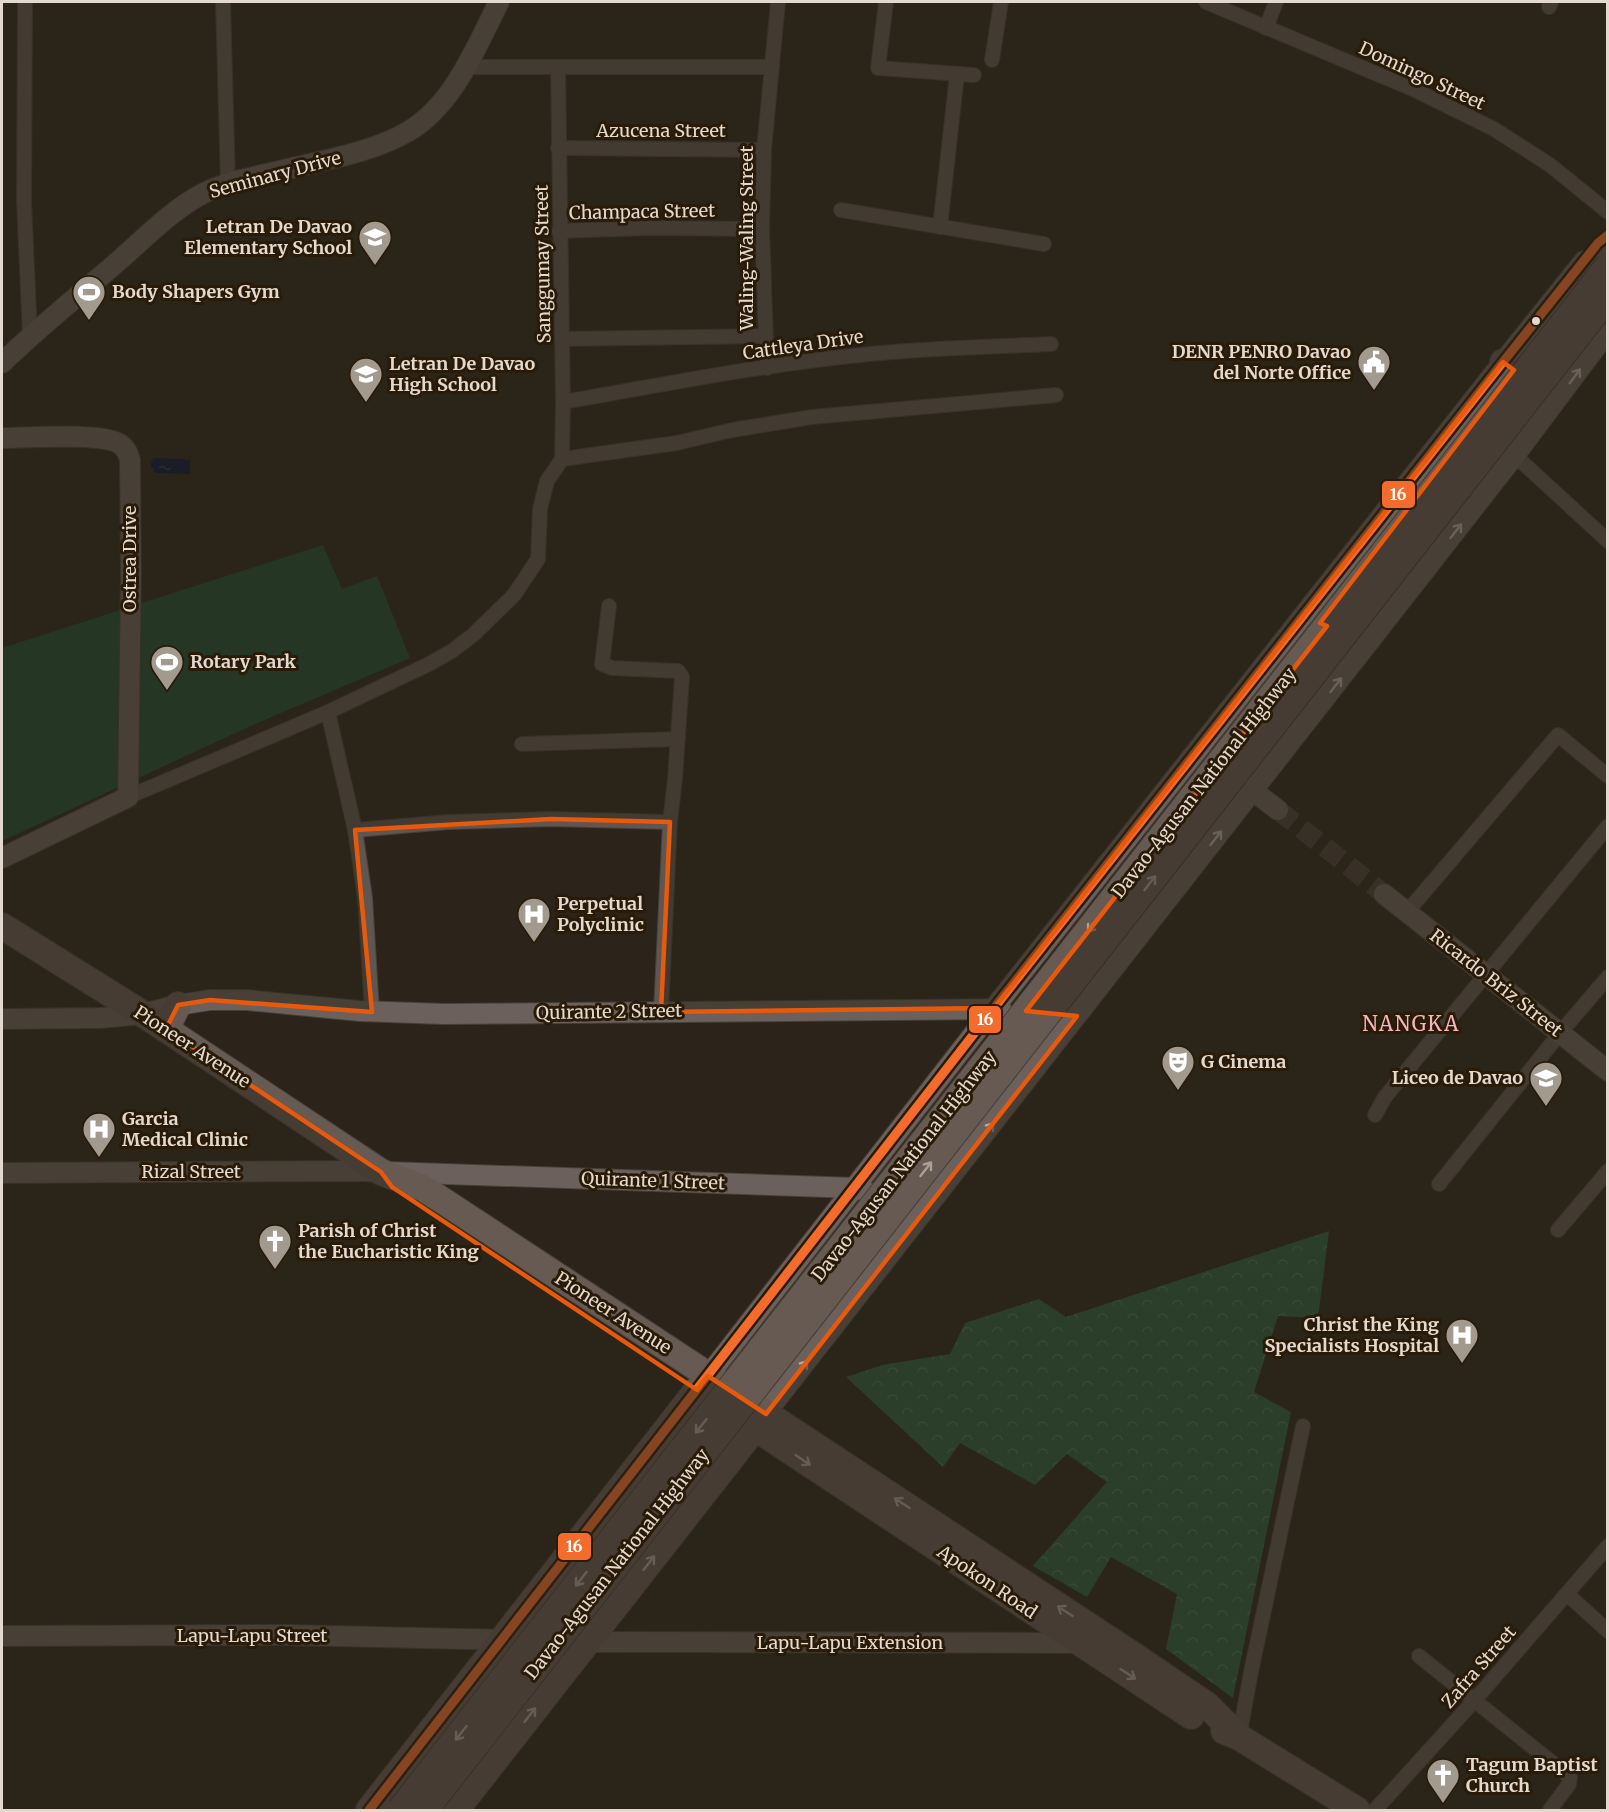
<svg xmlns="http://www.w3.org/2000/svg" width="1609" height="1812" font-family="Merriweather,serif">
	<defs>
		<pattern id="forest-crowns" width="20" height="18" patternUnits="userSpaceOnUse" patternTransform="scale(1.5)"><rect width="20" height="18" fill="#295e3e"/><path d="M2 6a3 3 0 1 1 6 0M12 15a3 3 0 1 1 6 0" fill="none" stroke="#487459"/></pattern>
		<pattern id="water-ripples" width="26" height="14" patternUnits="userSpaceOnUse" patternTransform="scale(1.5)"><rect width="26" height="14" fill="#06153a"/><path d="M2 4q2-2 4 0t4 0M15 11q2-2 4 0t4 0" fill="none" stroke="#2a3655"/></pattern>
	</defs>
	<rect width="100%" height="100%" fill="#2c241a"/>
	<path fill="url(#forest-crowns)" d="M1329,1231L1318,1318L1278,1316L1254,1392L1291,1412L1233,1698L1166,1649L1177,1594L1111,1557L1087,1597L1033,1566L1107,1482L1067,1454L1035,1485L960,1443L943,1467L846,1377L882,1365L950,1354L965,1323L1039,1299L1066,1317Z"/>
	<path fill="#1f4c31" d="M323,545L342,589L377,576L410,658L255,724L2,841V648Z"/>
	<path fill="url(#water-ripples)" d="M154,458L190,459V474L157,473L153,472L154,468L151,467V462Z"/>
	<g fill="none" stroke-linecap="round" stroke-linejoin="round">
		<path stroke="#473f35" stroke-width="20" stroke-dasharray="20 10" stroke-linecap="butt" d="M1278,810L1384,894"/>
		<defs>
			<g id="street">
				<path d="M25,2L24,201L30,336"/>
				<path d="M223,2L228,184"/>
				<path d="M886,2L878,68L974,75"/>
				<path d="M1206,2L1415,90L1494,129L1550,165L1608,212"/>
				<path d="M1549,7L1551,2"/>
				<path d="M1266,28L1276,2"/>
				<path d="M992,60L1001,2"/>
				<path d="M465,67H772"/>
				<path d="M558,67L563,402L562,459"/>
				<path d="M558,148L764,150"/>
				<path d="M841,210L1044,244"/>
				<path d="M940,227L957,74"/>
				<path d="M559,231L648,228L762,229"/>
				<path d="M562,339L765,336"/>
				<path d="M767,368L762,229L764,150L778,2"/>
				<path d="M563,402C662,385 760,365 860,355C923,348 987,347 1051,344"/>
				<path d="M1510,451L1608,541"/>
				<path d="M609,606L602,664L612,668L678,671L682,677L675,779L670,822L661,1012"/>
				<path d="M328,712L355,830L365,898L372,1012"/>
				<path d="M522,744L678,739"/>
				<path d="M128,797L328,712L429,664L452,651L473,635L514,595L538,559L540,509L547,481L562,459L677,443L732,430L812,417L1056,395"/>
				<path d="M355,830L448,822L551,819L670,822"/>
				<path d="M1407,912L1558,735L1608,776"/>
				<path d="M1375,1115L1385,1097L1608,826"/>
				<path d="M1439,1184L1560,1033L1608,977"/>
				<path d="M1558,1230L1608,1171"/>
				<path d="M1567,1594L1608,1631"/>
				<path d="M1419,1656L1570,1777L1569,1784L1550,1810"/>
				<path d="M1239,1737L1251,1672L1303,1426"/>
				<path d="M1375,1810L1473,1702L1608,1546"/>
			</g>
			<g id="secondary">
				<path d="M2,363C38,328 77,297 115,264C143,240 171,210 204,193C232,179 266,175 296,167C334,158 375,151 409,131C454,104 476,47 499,2"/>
				<path d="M2,438C25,438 103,432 120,444C126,448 128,453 130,460L131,574L128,797L2,858"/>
				<path d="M1244,784L1278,810"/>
				<path d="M1384,894L1608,1071"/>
				<path d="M2,1019L100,1018L143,1014L178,1005L210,1000H247L360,1011L444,1014L1001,1009"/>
				<path d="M2,1173L359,1171L856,1188L865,1191"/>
				<path d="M701,1385L994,1008L1503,362L1584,261"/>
				<path d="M758,1423L1515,455L1608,331"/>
				<path d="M2,1636L288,1635L512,1640"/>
				<path d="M577,1642L1082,1643"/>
			</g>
			<g id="highway">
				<path d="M1581,282L1608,247"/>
				<path d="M1503,362L1514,370"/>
				<path d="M2,926L143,1014L381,1172L423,1188L445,1202L1133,1655L1207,1705L1239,1737"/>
				<path d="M166,1029L178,1005"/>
				<path d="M716,1402L1191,1716"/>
				<path d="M1224,1731L1239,1737L1357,1810"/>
				<path d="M369,1810L697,1390L723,1385"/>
				<path d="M456,1810L755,1428L752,1413"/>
			</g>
		</defs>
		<use href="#street" stroke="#484138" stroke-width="16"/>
		<use href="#secondary" stroke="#484138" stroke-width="22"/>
		<use href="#highway" stroke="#484138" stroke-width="28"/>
		<use href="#street" stroke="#5f5551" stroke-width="14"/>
		<use href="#secondary" stroke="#6b605b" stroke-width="20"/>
		<use href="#highway" stroke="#665a53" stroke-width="26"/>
		<defs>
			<g id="highway-bridge">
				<path d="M400,1810L1608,266"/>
				<path d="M425,1810L1608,297"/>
			</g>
		</defs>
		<use href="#highway-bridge" stroke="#484138" stroke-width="28" stroke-linecap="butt"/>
		<use href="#highway-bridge" stroke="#665a53" stroke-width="26"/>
		<defs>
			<path id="bus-1" d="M369,1810L994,1008L1503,362L1598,243L1608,235"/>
		</defs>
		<use href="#bus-1" stroke="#2a1b09" stroke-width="14"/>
		<use href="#bus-1" stroke="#f36c2b" stroke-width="9"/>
	</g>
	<defs><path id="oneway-shaft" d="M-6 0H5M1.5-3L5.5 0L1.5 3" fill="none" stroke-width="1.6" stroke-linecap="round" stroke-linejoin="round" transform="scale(1.5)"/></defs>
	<g stroke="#b3a9a0">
		<use href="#oneway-shaft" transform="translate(1575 376) rotate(-54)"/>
		<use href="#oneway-shaft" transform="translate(1456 531) rotate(-52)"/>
		<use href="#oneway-shaft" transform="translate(1336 685) rotate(-52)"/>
		<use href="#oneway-shaft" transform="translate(1216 838) rotate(-52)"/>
		<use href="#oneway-shaft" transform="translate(988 1130) rotate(-52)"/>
		<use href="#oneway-shaft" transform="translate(802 1368) rotate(-52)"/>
	</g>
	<g stroke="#aba097">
		<use href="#oneway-shaft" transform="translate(1150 883) rotate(-52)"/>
		<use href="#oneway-shaft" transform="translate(1093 925) rotate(128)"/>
		<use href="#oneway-shaft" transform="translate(926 1169) rotate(-52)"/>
		<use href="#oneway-shaft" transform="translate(701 1426) rotate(128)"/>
		<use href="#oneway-shaft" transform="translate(803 1460) rotate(34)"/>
		<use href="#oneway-shaft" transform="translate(902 1503) rotate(-147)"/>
		<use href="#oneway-shaft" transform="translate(649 1563) rotate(-52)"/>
		<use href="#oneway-shaft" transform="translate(581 1579) rotate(128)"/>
		<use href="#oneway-shaft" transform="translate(1065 1611) rotate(-147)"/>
		<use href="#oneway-shaft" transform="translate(1128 1674) rotate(33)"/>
		<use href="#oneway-shaft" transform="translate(530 1715) rotate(-52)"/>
		<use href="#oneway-shaft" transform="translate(461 1733) rotate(128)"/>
	</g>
	<path d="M0 0H1609V1812H0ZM1503,362L1514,370L1320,623L1327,626L1026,1011L1077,1016L766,1414L708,1376L697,1390L392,1187L381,1172L166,1029L178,1005L210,1000L372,1012L355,830L551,819L670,822L661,1012L994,1008Z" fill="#2c241a" fill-opacity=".55" fill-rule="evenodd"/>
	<path fill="none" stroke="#e8590c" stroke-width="4.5" stroke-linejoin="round" d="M1503,362L1514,370L1320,623L1327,626L1026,1011L1077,1016L766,1414L708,1376L697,1390L392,1187L381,1172L166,1029L178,1005L210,1000L372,1012L355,830L551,819L670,822L661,1012L994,1008Z"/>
	<defs>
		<symbol id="school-pin" viewBox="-11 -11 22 30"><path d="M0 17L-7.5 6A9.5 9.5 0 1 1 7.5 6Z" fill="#a39a8f" stroke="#2a1b09"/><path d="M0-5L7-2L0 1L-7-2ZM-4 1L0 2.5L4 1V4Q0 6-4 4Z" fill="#fff"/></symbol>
		<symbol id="stadium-pin" viewBox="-11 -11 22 30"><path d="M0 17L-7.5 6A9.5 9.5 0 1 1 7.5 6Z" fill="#a39a8f" stroke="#2a1b09"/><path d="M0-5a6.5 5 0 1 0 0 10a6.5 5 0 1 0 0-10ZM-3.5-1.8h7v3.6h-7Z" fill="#fff"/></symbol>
		<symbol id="civic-pin" viewBox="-11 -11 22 30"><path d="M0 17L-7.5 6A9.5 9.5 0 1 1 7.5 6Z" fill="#a39a8f" stroke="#2a1b09"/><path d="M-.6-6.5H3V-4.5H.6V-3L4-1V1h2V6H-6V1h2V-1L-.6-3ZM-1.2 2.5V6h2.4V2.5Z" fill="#fff"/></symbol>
		<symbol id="hospital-pin" viewBox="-11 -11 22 30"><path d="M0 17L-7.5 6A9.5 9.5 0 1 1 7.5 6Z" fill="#a39a8f" stroke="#2a1b09"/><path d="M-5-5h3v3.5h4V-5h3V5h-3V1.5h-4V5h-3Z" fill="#fff"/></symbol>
		<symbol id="theatre-pin" viewBox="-11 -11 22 30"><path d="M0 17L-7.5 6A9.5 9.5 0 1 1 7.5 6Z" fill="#a39a8f" stroke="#2a1b09"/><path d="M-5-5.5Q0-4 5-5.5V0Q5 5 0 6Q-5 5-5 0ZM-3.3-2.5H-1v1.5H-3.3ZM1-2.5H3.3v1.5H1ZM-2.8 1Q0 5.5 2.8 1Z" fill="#fff"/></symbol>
		<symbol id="church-pin" viewBox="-11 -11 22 30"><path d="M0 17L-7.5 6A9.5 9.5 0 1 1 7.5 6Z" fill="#a39a8f" stroke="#2a1b09"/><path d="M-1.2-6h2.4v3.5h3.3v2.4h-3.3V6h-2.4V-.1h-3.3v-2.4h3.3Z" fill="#fff"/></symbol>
	</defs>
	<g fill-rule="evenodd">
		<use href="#school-pin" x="356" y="218" width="38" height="52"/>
		<use href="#stadium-pin" x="70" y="273" width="38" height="52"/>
		<use href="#civic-pin" x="1355" y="343" width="38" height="52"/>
		<use href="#school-pin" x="347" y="355" width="38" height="52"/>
		<use href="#stadium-pin" x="148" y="643" width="38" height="52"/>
		<use href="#hospital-pin" x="515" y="895" width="38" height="52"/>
		<use href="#theatre-pin" x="1159" y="1043" width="38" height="52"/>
		<use href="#school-pin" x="1527" y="1059" width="38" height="52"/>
		<use href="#hospital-pin" x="80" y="1110" width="38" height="52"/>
		<use href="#church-pin" x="256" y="1222" width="38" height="52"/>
		<use href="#hospital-pin" x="1443" y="1316" width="38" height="52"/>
		<use href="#church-pin" x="1424" y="1756" width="38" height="52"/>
	</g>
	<circle fill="#e3d9ce" stroke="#2a1b09" stroke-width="2" cx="1536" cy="321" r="5"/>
	<g text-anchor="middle" stroke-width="6" stroke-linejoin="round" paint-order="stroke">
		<g font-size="18" fill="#e3d9ce" stroke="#2a1b09">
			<text transform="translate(1422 76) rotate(25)" y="6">Domingo Street</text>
			<text x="661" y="137">Azucena Street</text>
			<text transform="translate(275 175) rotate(-15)" y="6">Seminary Drive</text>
			<text transform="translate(642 212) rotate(-1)" y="6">Champaca Street</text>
			<text transform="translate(747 238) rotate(-90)" y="6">Waling-Waling Street</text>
			<text transform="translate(543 264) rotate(-91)" y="6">Sanggumay Street</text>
			<text transform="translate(803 345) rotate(-8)" y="6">Cattleya Drive</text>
			<text transform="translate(130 559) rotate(-90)" y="6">Ostrea Drive</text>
			<text transform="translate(1204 783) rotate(-52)" y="6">Davao-Agusan National Highway</text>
			<text transform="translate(1496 983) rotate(38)" y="6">Ricardo Briz Street</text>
			<text transform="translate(609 1012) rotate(-1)" y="6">Quirante 2 Street</text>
			<text transform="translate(192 1047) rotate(33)" y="6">Pioneer Avenue</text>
			<text transform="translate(904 1166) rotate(-52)" y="6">Davao-Agusan National Highway</text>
			<text x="191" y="1178">Rizal Street</text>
			<text transform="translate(653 1181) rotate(2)" y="6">Quirante 1 Street</text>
			<text transform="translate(613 1313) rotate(33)" y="6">Pioneer Avenue</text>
			<text transform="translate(617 1564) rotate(-52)" y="6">Davao-Agusan National Highway</text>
			<text transform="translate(987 1582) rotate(34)" y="6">Apokon Road</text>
			<text x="252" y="1642">Lapu-Lapu Street</text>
			<text x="850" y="1649">Lapu-Lapu Extension</text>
			<text transform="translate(1479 1667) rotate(-49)" y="6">Zafra Street</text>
		</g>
		<g font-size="18" font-weight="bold" fill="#e3d9ce" stroke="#2a1b09" text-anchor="start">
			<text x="352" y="233" text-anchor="end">Letran De Davao<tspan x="352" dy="21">Elementary School</tspan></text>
			<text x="112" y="298">Body Shapers Gym</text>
			<text x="1351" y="358" text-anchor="end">DENR PENRO Davao<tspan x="1351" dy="21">del Norte Office</tspan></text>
			<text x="389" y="370">Letran De Davao<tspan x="389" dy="21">High School</tspan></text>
			<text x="190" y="668">Rotary Park</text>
			<text x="557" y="910">Perpetual<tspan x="557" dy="21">Polyclinic</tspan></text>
			<text x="1201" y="1068">G Cinema</text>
			<text x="1523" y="1084" text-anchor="end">Liceo de Davao</text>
			<text x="122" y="1125">Garcia<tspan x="122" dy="21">Medical Clinic</tspan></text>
			<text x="298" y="1237">Parish of Christ<tspan x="298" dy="21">the Eucharistic King</tspan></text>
			<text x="1439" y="1331" text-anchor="end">Christ the King<tspan x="1439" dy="21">Specialists Hospital</tspan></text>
			<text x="1466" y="1771">Tagum Baptist<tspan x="1466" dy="21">Church</tspan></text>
		</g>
		<g font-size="20" letter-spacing="1.5" fill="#f6b2bf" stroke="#2a1b09">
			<text x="1411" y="1031">NANGKA</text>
		</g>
	</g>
	<g stroke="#2a1b09" stroke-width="2">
		<rect x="1381" y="480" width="35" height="29" rx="6" fill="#f36c2b"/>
		<rect x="968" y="1005" width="34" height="29" rx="6" fill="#f36c2b"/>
		<rect x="557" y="1532" width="35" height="29" rx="6" fill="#f36c2b"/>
	</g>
	<g font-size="16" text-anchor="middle" font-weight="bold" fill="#fff">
		<text x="1398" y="500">16</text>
		<text x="985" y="1025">16</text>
		<text x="574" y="1552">16</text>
	</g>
	<rect width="1609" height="1812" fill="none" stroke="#e3d9ce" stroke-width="6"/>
</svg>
